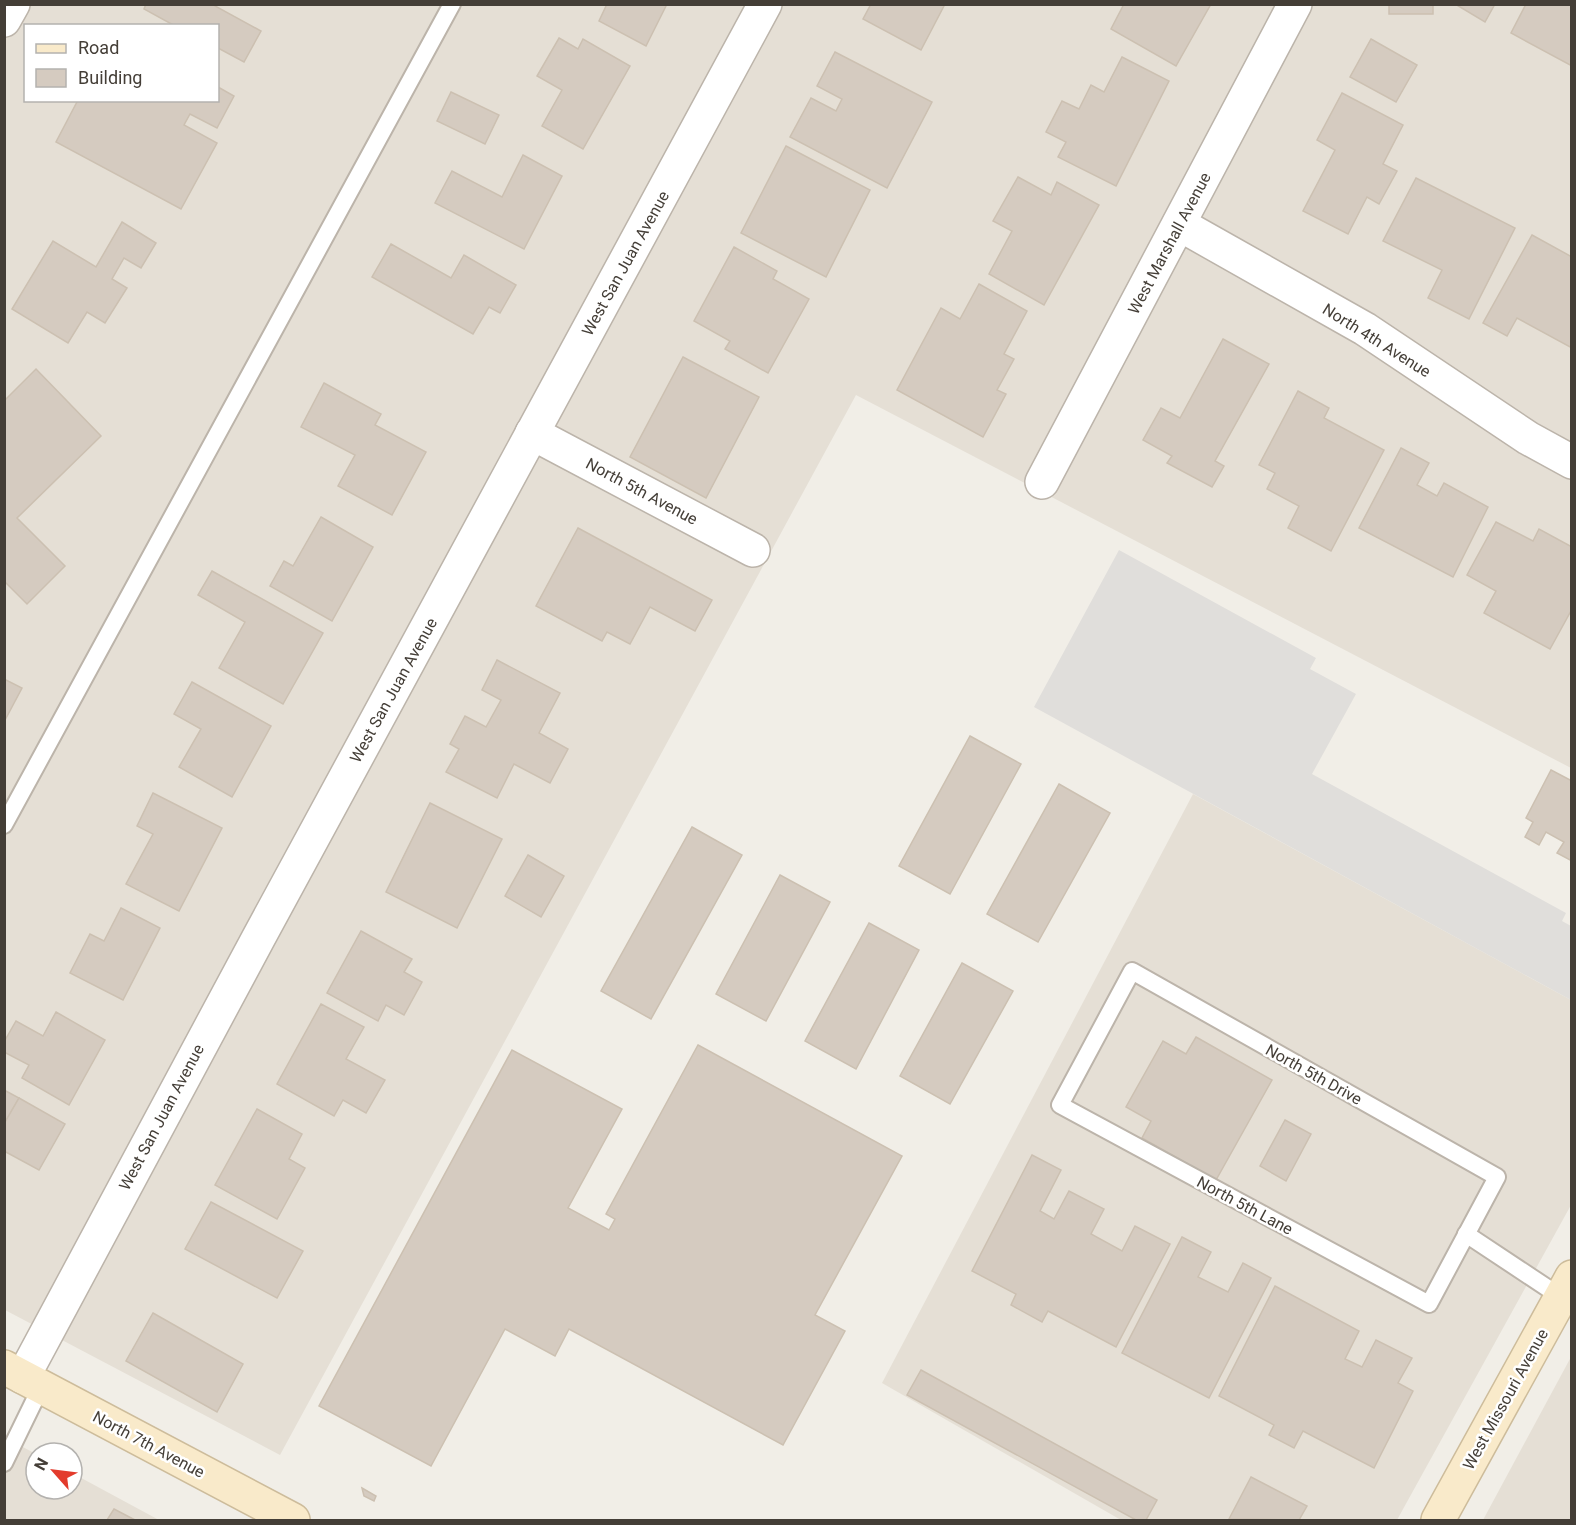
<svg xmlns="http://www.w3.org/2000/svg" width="1576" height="1525" font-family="Roboto,sans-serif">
	<rect width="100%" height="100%" fill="#f1eee7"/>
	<g fill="#e5dfd5" fill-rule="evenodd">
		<path d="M4,5H1571V768L856,395L280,1455L5,1310ZM26,26H218V100H26Z"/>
		<path d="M1193,794L1571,1000V1205L1397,1520H1121L882,1383Z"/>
		<path d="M1571,1357V1520H1483Z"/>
		<path d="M4,1437L36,1454V1489H72V1473L159,1520H5Z"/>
	</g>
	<path fill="#e0dedb" d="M1119,550L1316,658L1310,669L1356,694L1312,774L1566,913L1562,921L1571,926V1000L1034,707Z"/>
	<g fill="#d5cbc0" stroke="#ccc0b1" stroke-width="1.5">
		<path d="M146,4H216L215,6L261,31L244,62L218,48V26H175L144,9Z"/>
		<path d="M607,4H667L646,46L599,21Z"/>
		<path d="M871,4H945L921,50L863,19Z"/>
		<path d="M1124,4H1211L1176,66L1111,29Z"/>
		<rect x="1389" y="4" width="44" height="10"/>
		<path d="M1455,4H1495L1485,22Z"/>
		<path d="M1526,4H1572V66L1511,33Z"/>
		<path d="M559,38L578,49L583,39L630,66L583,149L542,126L562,90L537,76Z"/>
		<path d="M1371,39L1417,65L1396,102L1350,77Z"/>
		<path d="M835,52L932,102L887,188L790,137L811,98L836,111L842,99L817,86Z"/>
		<path d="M1122,57L1169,81L1116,186L1058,157L1066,142L1046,132L1062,101L1079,109L1091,85L1104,92Z"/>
		<path d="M218,87L234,96L217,128L190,114L184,125L217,143L181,209L56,142L78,100H218Z"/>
		<path d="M451,92L499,115L485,144L437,121Z"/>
		<path d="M1342,93L1403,125L1383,164L1397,171L1379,204L1367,197L1348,234L1303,211L1335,150L1317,140Z"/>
		<path d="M786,146L870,190L826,277L741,233Z"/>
		<path d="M523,155L562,176L524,249L435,203L452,171L502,197Z"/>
		<path d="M1018,177L1051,195L1057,182L1099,205L1044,305L989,274L1012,231L993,221Z"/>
		<path d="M1416,178L1515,228L1469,319L1428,298L1442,270L1383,241Z"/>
		<path d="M122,222L156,243L141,268L124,258L112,279L127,288L105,323L87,312L68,343L12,309L53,241L96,267Z"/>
		<path d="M1532,235L1572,257V348L1517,318L1507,336L1483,323Z"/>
		<path d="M391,244L451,278L464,255L516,285L500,313L489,307L473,334L372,277Z"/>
		<path d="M734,247L777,271L773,279L809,299L768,373L725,349L730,341L694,321Z"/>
		<path d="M979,284L1027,311L1004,354L1014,359L997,390L1006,394L983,437L897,390L941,308L960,319Z"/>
		<path d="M1223,339L1269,364L1215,461L1224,466L1212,487L1167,463L1172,456L1143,440L1161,408L1180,418Z"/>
		<path d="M683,357L759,397L706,498L630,457Z"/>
		<path d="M36,369L101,436L17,518L65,566L27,604L4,581V401Z"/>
		<path d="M324,383L381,414L375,425L426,452L392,515L338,486L355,455L301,427Z"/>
		<path d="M1298,391L1329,408L1324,418L1384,450L1331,551L1288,528L1299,506L1267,489L1275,473L1259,465Z"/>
		<path d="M1401,448L1429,463L1417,485L1437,496L1444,483L1488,507L1453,577L1359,528Z"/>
		<path d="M321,517L373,547L332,621L270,586L284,561L293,566Z"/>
		<path d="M1496,522L1533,541L1539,529L1572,547V609L1550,649L1484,613L1496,591L1467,575Z"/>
		<path d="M578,528L712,600L695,631L650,607L630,644L607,632L602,641L536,606Z"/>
		<path d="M212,571L323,633L283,704L219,668L245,622L198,595Z"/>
		<path d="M497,660L560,693L539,733L568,749L550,783L514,764L497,798L446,772L459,749L450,744L465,716L486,727L501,700L482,690Z"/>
		<path d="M4,679L22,688L4,722Z"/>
		<path d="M192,682L271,726L232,797L179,767L201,729L174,714Z"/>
		<path d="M970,736L1021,764L950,894L899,866Z"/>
		<path d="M1551,770L1572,781V861L1557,853L1564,842L1546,832L1539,845L1525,837L1533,822L1526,818Z"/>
		<path d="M1059,784L1110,813L1038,942L987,914Z"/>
		<path d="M153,793L222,828L179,911L126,884L153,834L137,826Z"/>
		<path d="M430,803L502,839L457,928L386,892Z"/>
		<path d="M692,827L742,855L651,1019L601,991Z"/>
		<path d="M528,855L564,876L541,917L505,896Z"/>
		<path d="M780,875L830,902L766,1021L716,994Z"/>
		<path d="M121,908L160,928L123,1000L70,973L90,934L104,941Z"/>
		<path d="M869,923L919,950L856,1069L805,1041Z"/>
		<path d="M361,931L412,959L404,972L422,982L404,1015L386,1005L378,1021L327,993Z"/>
		<path d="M962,963L1013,991L950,1104L900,1076Z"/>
		<path d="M321,1004L364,1027L346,1059L385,1080L366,1113L343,1100L334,1116L277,1084Z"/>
		<path d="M56,1012L105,1040L69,1105L22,1078L29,1065L4,1052V1042L16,1021L43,1036Z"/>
		<path d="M1196,1037L1272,1080L1216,1180L1142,1138L1151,1121L1126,1107L1163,1041L1186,1054Z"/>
		<path d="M698,1045L902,1156L815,1315L845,1331L783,1445L569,1329L555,1356L505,1329L431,1466L319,1406L512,1050L622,1109L568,1208L609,1230L615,1219L606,1214Z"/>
		<path d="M4,1090L19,1098L4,1124Z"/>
		<path d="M19,1098L65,1124L39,1170L4,1151V1124Z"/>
		<path d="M257,1109L302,1134L289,1159L305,1168L277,1219L215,1185Z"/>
		<path d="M1285,1120L1311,1134L1286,1181L1260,1166Z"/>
		<path d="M1032,1155L1061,1170L1040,1211L1054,1219L1069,1191L1104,1209L1091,1234L1122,1251L1135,1226L1170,1244L1116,1347L1048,1311L1042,1322L1011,1305L1016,1294L972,1271Z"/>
		<path d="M211,1202L303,1251L277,1298L185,1249Z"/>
		<path d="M1182,1237L1211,1252L1198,1277L1228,1292L1243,1263L1271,1278L1209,1398L1122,1353Z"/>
		<path d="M1275,1286L1359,1331L1345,1359L1362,1367L1376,1340L1412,1358L1398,1383L1413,1391L1374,1468L1303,1431L1294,1448L1269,1435L1274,1425L1219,1396Z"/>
		<path d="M153,1313L243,1364L217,1412L126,1361Z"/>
		<path d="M921,1370L1157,1500L1146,1520H1136L907,1395Z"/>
		<path d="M1251,1477L1307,1506L1299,1520L1229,1519Z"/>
		<path d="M362,1488L376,1496L374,1501L364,1496Z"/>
		<path d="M114,1509L135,1520H107Z"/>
	</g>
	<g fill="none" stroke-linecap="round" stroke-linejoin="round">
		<defs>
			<g id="service">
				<path d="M4,825L452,4"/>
				<path d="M1132,971L1497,1177L1429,1304L1060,1105Z"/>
				<path d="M1466,1234L1561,1297"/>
				<path d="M4,1463L41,1387"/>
			</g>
			<g id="minor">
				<path d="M4,20L13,4"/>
				<path d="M1179,224L1365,329L1528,438L1572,462"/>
				<path d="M532,433L753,550"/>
				<path d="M1042,482L1295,4"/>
				<path d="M23,1377L259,937L765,4"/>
			</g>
			<g id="secondary">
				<path d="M4,1367L293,1520"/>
				<path d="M1438,1520L1572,1277"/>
			</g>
		</defs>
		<use href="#service" stroke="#bcb4aa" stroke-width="20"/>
		<use href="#minor" stroke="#bcb4aa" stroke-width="36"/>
		<use href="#secondary" stroke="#cdbc9b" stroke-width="36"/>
		<use href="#service" stroke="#fff" stroke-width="16"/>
		<use href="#minor" stroke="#fff" stroke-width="33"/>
		<use href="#secondary" stroke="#f9eaca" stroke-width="33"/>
	</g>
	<g text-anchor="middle" stroke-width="5" stroke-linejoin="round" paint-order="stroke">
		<g font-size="16" fill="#443e37" stroke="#fff">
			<text transform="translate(1169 243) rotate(-62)" y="6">West Marshall Avenue</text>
			<text transform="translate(625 263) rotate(-61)" y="6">West San Juan Avenue</text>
			<text transform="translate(1377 340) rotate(32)" y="6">North 4th Avenue</text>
			<text transform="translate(642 491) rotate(28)" y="6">North 5th Avenue</text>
			<text transform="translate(393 690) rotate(-61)" y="6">West San Juan Avenue</text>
			<text transform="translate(1314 1074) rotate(29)" y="6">North 5th Drive</text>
			<text transform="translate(161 1117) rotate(-62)" y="6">West San Juan Avenue</text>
			<text transform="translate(1245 1205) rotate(28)" y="6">North 5th Lane</text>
			<text transform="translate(1505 1399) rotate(-61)" y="6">West Missouri Avenue</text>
			<text transform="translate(149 1444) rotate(28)" y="6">North 7th Avenue</text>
		</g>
	</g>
	<rect width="1576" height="1525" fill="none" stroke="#443e37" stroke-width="12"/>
	<rect x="24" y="24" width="195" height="78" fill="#ffffff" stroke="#b4b2af" stroke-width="1.5"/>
	<rect x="36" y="44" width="30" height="9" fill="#f9eaca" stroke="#b4b2af" stroke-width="1.5"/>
	<text x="78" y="54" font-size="18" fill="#443e37">Road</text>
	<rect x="36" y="69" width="30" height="18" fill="#d5cbc0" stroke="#b4b2af" stroke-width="1.5"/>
	<text x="78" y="84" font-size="18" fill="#443e37">Building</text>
	<g transform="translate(54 1471) rotate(298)"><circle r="28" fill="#ffffff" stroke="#b4b2af" stroke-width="1.5"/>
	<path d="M0-4.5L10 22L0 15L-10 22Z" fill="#e33b2c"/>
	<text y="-9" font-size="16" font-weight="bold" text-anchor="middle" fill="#443e37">N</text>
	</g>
</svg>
